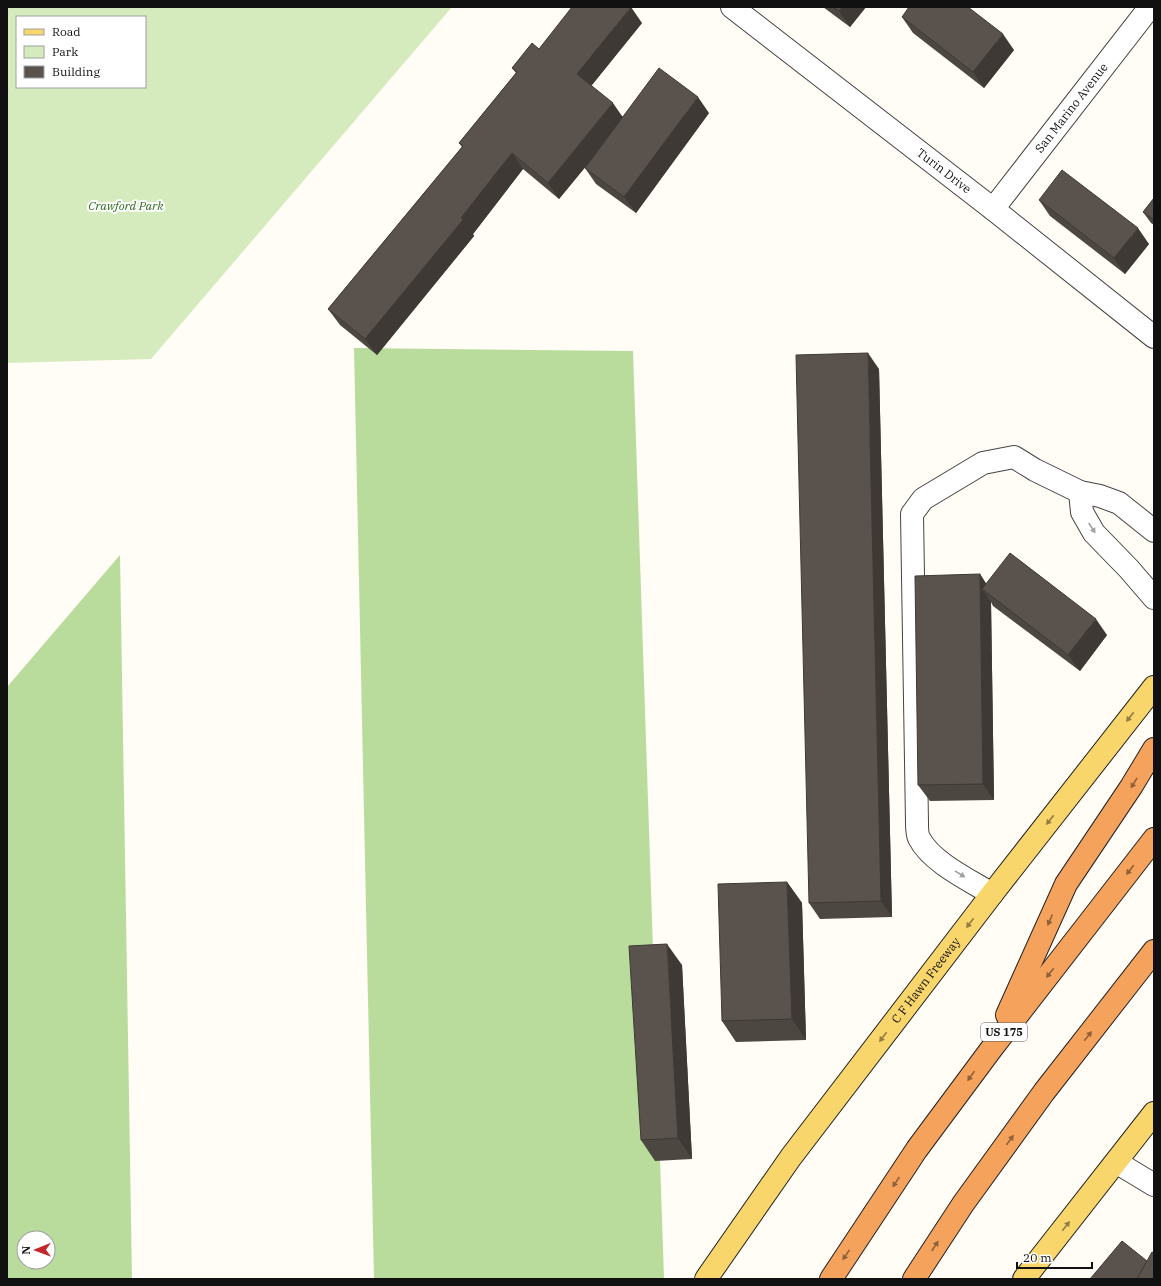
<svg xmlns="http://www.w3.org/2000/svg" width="1161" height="1286" font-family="'IBM Plex Serif',serif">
	<rect width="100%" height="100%" fill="#fffdf5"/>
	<path fill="#d5ebbd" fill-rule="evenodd" d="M7,7H452L151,359L7,363ZM17,17H145V87H17Z"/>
	<g fill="#b9dc9c" fill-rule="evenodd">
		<path d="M354,348L633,351L664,1279H374Z"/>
		<path d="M120,555L132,1279H7V687ZM24,1238H48V1262H24Z"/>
	</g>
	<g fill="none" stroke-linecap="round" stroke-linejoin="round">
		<defs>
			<g id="minor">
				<path id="s1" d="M732,7L993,209L1154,337"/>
				<path id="s2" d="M993,209L1150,7"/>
				<path d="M1080,492L1082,512L1094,533L1129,569L1154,598"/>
				<path d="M992,894C969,880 931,862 919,838C917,834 917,827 917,823L912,514L923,499L983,463L1014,457L1035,470L1080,492L1100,496L1119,503L1154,531"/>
				<path d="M1116,1162L1154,1185"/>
			</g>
			<g id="major">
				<path id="s3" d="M706,1279L791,1157L992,894L1154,687"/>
				<path d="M1024,1279L1154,1113"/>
			</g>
			<g id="highway">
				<path d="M1007,1015L1066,884L1131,787L1154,749"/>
				<path d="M831,1279L917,1149L992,1048L1154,839"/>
				<path d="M914,1279L963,1204L1044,1092L1154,951"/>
			</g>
		</defs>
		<use href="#minor" stroke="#444" stroke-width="24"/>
		<use href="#major" stroke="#222" stroke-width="24"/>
		<use href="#highway" stroke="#222" stroke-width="24"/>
		<use href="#minor" stroke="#fff" stroke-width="22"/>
		<use href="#major" stroke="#f9d66b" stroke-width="22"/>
		<use href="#highway" stroke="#f5a25d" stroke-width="22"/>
	</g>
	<g fill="#4d4742">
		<path d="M823,7H866L850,27Z"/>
		<path d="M902,17L1014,50L984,88L913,33Z"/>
		<path d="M642,23L591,86L623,117L709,113L636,213L596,184L585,168L593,158L559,199L523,169L473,234L474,236L377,355L340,325L328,309L462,147L459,143L516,73L512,68L539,49Z"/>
		<path d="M1154,198V225L1151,223L1143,212Z"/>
		<path d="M1039,200L1149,244L1125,274L1050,216Z"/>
		<path d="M879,369L892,917L820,919L809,903Z"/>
		<path d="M980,574L986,584L1107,635L1080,671L993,606L991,602L994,800L930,801L918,785Z"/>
		<path d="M787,882L802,903L806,1040L736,1042L722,1021Z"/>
		<path d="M682,965L692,1159L655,1161L641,1140Z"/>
	</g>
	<g fill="#3f3936">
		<path d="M631,7L642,23L588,90L577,74Z"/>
		<path d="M842,7H866L850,27L839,11Z"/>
		<path d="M1003,34L1014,50L984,88L973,72Z"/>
		<path d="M698,97L709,113L636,213L624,197Z"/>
		<path d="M613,103L624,119L559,199L548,183Z"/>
		<path d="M512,153L523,169L473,234L474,236L377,355L365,339Z"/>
		<path d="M1138,228L1149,244L1125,274L1114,258Z"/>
		<path d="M868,353L879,369L892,917L881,901Z"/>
		<path d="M980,574L991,591L982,589L991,602L994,800L983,784Z"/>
		<path d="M1096,619L1107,635L1080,671L1068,655Z"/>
		<path d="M787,882L802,903L806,1040L792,1019Z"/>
		<path d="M667,944L682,965L692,1159L678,1138Z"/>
	</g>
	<g fill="#5a524d" stroke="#3f3936">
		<path d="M572,7H631L577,74L613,103L548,183L512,153L461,218L463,220L365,339L328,309L463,146L459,143L517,72L512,68L532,43L539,49Z"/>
		<path d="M833,7H842L839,11Z"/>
		<path d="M909,7H968L1003,34L973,72L902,17Z"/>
		<path d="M659,68L698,97L624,197L585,168Z"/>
		<path d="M1062,170L1138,228L1114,258L1039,200Z"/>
		<path d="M1154,198V220L1143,212Z"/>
		<path d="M868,353L881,901L809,903L796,355Z"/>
		<path d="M1010,553L1096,619L1068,655L982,589Z"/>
		<path d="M980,574L983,784L918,785L915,576Z"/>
		<path d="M787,882L792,1019L722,1021L718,884Z"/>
		<path d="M667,944L678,1138L641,1140L629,946Z"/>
		<path d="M1122,1241L1147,1261L1137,1279H1090Z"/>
		<path d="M1152,1252L1154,1253V1279H1137Z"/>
	</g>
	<defs><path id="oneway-solid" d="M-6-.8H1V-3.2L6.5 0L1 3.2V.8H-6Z"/></defs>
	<g fill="#a0a0a0">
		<use href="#oneway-solid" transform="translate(1092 528) rotate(57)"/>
		<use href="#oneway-solid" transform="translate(960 874) rotate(32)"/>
	</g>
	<g fill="#917d42">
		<use href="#oneway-solid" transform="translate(1130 717) rotate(128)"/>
		<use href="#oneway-solid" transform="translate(1050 820) rotate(128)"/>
		<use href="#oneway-solid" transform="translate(970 923) rotate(127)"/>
		<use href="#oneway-solid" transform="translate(883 1037) rotate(127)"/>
		<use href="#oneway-solid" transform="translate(1066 1226) rotate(-52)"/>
	</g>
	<g fill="#8e613b">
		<use href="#oneway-solid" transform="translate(1134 783) rotate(121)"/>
		<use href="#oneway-solid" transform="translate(1130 870) rotate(128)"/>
		<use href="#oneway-solid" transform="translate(1050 920) rotate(114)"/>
		<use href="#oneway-solid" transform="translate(1050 973) rotate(128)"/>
		<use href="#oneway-solid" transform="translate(1088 1036) rotate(-52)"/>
		<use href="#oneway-solid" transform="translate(971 1076) rotate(126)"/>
		<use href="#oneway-solid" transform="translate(1010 1140) rotate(-54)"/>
		<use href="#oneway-solid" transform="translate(896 1182) rotate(124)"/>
		<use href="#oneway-solid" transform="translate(935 1246) rotate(-57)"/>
		<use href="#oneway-solid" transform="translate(846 1255) rotate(124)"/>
	</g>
	<g text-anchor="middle" stroke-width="4" stroke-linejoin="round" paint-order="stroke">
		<rect fill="#fff" stroke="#585858" stroke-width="1" x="981" y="1023" width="46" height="18" rx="3"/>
		<g font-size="11" font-weight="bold" fill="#111">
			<text x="1004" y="1036">US 175</text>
		</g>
		<g font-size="12" fill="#111" stroke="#fff">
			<text dy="4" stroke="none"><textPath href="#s2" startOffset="128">San Marino Avenue</textPath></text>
			<text dy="4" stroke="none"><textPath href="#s1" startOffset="268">Turin Drive</textPath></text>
			<text dy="4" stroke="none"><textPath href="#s3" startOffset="371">C F Hawn Freeway</textPath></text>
		</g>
		<g font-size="12" font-style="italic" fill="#2f6b1f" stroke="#fff">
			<text x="126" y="210">Crawford Park</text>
		</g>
	</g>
	<rect width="1161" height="1286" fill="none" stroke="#111111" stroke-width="16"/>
	<rect x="16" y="16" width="130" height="72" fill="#ffffff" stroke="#a0a0a0"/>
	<rect x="24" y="29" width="20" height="6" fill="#f9d66b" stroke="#a0a0a0"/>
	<text x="52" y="36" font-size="12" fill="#111111">Road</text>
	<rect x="24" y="46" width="20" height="12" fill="#d5ebbd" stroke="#a0a0a0"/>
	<text x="52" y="56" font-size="12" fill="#111111">Park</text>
	<rect x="24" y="66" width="20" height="12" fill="#5a524d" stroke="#a0a0a0"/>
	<text x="52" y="76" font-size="12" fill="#111111">Building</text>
	<g transform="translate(36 1250) rotate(269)"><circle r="19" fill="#ffffff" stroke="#a0a0a0"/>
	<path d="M0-3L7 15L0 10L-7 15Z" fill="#c4262e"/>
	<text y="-6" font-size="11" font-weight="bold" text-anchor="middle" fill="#111111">N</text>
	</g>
	<path d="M1017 1262v6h75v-6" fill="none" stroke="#111111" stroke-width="2"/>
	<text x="1023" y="1262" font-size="12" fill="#111111" stroke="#ffffff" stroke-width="3" paint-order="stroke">20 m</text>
</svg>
